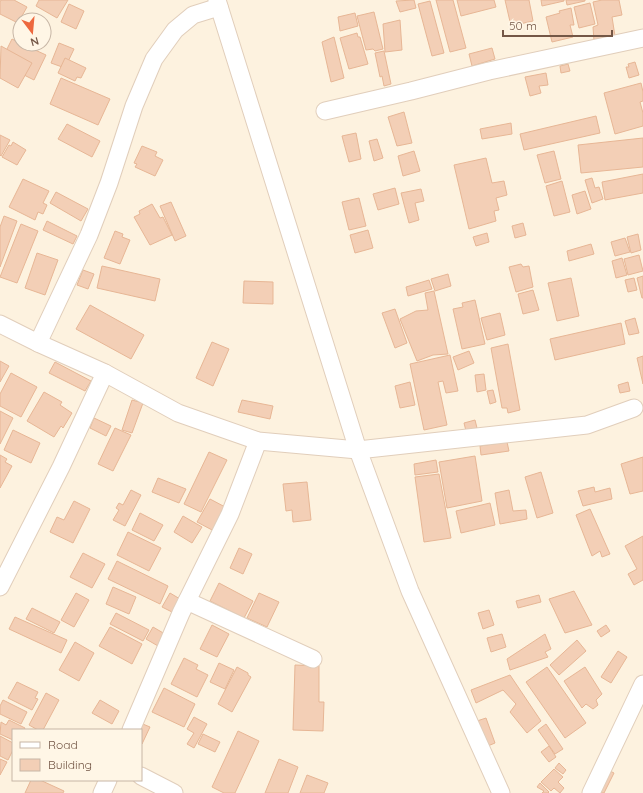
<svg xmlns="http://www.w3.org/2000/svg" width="643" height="793" font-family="Quicksand,sans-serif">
	<rect width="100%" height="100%" fill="#fdf2df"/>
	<g fill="#f3cfb6" stroke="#e7b695">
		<path d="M1,0H14L27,7L18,23L0,14V2Z"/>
		<path d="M39,0H68L57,18L36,6Z"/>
		<path d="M414,0L416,8L400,12L396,1Z"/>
		<path d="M436,0H453L466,48L450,52Z"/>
		<path d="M457,0H494L496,7L461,16Z"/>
		<path d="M505,0H529L533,21L511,26Z"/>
		<path d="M541,0H564V1L542,6Z"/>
		<path d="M566,0H585V1L567,5Z"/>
		<path d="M602,0H619L622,15L612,17L615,36L594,41L593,27L598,25L593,2Z"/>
		<path d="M430,1L444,53L432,56L418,4Z"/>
		<path d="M590,3L595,24L579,28L574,7Z"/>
		<path d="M69,4L84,11L76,29L61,22Z"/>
		<path d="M571,8L574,25H570L573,37L552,42L546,17L560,13L559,11Z"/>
		<path d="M374,12L383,49L375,51L373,49L366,50L357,16Z"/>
		<path d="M355,13L358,26L340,31L338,17Z"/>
		<path d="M400,20L402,50L385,52L383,24Z"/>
		<path d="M357,33L358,37H360L368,64L349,69L340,38Z"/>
		<path d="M334,37L344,78L331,82L322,42Z"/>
		<path d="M12,39L20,43V44H22L46,55L34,80L0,63Z"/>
		<path d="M59,43L74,49L65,68L51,63Z"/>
		<path d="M1,46L32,63L18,88L0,78Z"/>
		<path d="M492,48L495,59L472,66L469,54Z"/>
		<path d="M384,51L391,84L384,86L382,76L380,77L375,53Z"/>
		<path d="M65,58L86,68L81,78L77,77L75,81L58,73Z"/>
		<path d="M635,62L639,75L629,78L626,67H629L628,64Z"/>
		<path d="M568,64L570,71L561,73L560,66Z"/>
		<path d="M546,73L548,85L539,86L541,93L530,96L525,77Z"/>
		<path d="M61,78L110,99L98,125L50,104Z"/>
		<path d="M641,83L643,92V101L640,102L643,113V126L615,134L604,93Z"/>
		<path d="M404,112L412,143L397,146L388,117Z"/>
		<path d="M596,116L600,133L524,150L520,134Z"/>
		<path d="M511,123L512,134L482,139L480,129Z"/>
		<path d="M67,124L100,141L92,157L58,139Z"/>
		<path d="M356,133L361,159L349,162L342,136Z"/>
		<path d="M0,135L10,140L1,156L0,155Z"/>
		<path d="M643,138V167L581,173L578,145Z"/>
		<path d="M377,139L383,158L374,161L369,141Z"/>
		<path d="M13,142L26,150L17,165L2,157L9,145L11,146Z"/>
		<path d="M142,146L157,152L155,156L163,160L155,176L135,167L137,164L134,163Z"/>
		<path d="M414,151L420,171L403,176L398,156Z"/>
		<path d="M554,151L561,179L545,183L537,155Z"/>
		<path d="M486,158L492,183L504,181L507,195L496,198L499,210L494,211L496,221L469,229L454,165Z"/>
		<path d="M643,174V193L605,200L602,182Z"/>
		<path d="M592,178L595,188L599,187L603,199L592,203L585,180Z"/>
		<path d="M23,179L49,191L43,203L47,205L43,214L38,212L35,220L9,207Z"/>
		<path d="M562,181L570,212L554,216L546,186Z"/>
		<path d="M395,188L399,204L378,210L373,194Z"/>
		<path d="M421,189L424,201L415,203L419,220L409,223L401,193Z"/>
		<path d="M585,191L591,209L577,214L572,195Z"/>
		<path d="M56,192L88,209L81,221L50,203Z"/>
		<path d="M359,198L366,226L349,230L342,202Z"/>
		<path d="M171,202L186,236L175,241L160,206Z"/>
		<path d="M152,204L160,218L163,217L172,235L150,245L134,217L140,214L139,211Z"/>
		<path d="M4,216L17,221L0,267V227Z"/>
		<path d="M47,221L77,236L73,244L43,230Z"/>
		<path d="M523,223L526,235L515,238L512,226Z"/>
		<path d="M21,224L38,231L17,283L0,277Z"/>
		<path d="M368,230L373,248L355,253L350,235Z"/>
		<path d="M115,231L123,234L122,237L130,240L120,264L104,258Z"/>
		<path d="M487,233L489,242L476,246L473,237Z"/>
		<path d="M638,234L641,250L631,253L627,237Z"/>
		<path d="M625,238L630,252L615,256L611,242Z"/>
		<path d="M591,244L594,254L569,261L567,251Z"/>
		<path d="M37,253L58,260L45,295L25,288Z"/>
		<path d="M639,255L643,271L628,275L624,259Z"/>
		<path d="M622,258L627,275L616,278L612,261Z"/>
		<path d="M521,264L523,267L529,266L533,287L516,292L509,267Z"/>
		<path d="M102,266L160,279L155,301L97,288Z"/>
		<path d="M83,270L94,274L88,289L77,285Z"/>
		<path d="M448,274L451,286L435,291L431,279Z"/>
		<path d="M643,276V298H642L637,278Z"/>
		<path d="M571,278L579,316L557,321L548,283Z"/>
		<path d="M634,278L637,290L628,292L625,280Z"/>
		<path d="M429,280L432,289L408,296L406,287Z"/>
		<path d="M244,281L273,282V304L243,303Z"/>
		<path d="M533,290L539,310L523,314L518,294Z"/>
		<path d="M434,291L448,354L433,355L417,361L400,319L416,311L428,310L425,293Z"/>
		<path d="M475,300L485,344L462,349L453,309L463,307L462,303Z"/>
		<path d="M90,305L144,335L131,359L76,329Z"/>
		<path d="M395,309L407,343L395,348L382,313Z"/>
		<path d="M500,313L505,335L487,340L481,318Z"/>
		<path d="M635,318L639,333L629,335L625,321Z"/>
		<path d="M621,323L625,344L555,360L550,339Z"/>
		<path d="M212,342L229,349L213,386L196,378Z"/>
		<path d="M508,344L520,410L508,413L507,408H502L491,348Z"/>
		<path d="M469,351L474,363L458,370L453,357Z"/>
		<path d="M450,355L458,391L446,393L443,381L438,382L447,425L424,430L410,364Z"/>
		<path d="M643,356V384L637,358Z"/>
		<path d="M0,361L9,366L0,382Z"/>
		<path d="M55,362L91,381L85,391L49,373Z"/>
		<path d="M11,373L37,387L21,417L0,406V394Z"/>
		<path d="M484,374L486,390L477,392L475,375Z"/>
		<path d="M410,382L415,405L400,408L395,386Z"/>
		<path d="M628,382L630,391L620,393L618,385Z"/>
		<path d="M493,390L496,402L490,404L487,391Z"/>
		<path d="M44,392L62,402L60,405L72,413L63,428L61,426L54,437L27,421Z"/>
		<path d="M132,400L143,403L132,433L122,430Z"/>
		<path d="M242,400L273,406L270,419L238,412Z"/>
		<path d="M0,411L13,418L0,444Z"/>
		<path d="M94,418L111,426L106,436L90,428Z"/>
		<path d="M475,420L477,428L466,431L464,423Z"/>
		<path d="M115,428L131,435L113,471L98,464Z"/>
		<path d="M13,430L40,443L31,463L4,450Z"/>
		<path d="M507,442L509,451L481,455L480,446Z"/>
		<path d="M209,452L227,460L201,512L184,504Z"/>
		<path d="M0,455L7,459L5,462L12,466L0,488Z"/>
		<path d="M475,456L482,501L447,508L439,462Z"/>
		<path d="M643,457V491L630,494L621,464Z"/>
		<path d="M436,460L438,472L415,475L414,464Z"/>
		<path d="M541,472L553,513L537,518L525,477Z"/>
		<path d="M439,474L451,538L424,542L415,477Z"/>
		<path d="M158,478L186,489L179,503L152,492Z"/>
		<path d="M307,482L311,520L293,522L292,510L286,511L283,484Z"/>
		<path d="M594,487L595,492L610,488L612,499L583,506L578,491Z"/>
		<path d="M131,490L141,495L125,526L113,520L119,510L116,508L119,503L123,505Z"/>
		<path d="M509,490L513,511L526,510L527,519L500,524L495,493Z"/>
		<path d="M210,499L227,508L214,531L197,522Z"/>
		<path d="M74,501L90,509L73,543L50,532L57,517L64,520Z"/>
		<path d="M490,503L495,525L461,533L456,511Z"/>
		<path d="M590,509L610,554L602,557L600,551L592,556L576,515Z"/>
		<path d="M140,513L163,525L154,541L132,530Z"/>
		<path d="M183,516L202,527L192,543L174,532Z"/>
		<path d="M128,532L161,548L149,571L117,555Z"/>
		<path d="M643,536V580L634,585L628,574L637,569L625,546Z"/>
		<path d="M239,548L252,554L243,574L230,568Z"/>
		<path d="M83,553L105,564L92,588L70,577Z"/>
		<path d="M117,561L168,586L160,604L108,579Z"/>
		<path d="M219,583L253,601L244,618L210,601Z"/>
		<path d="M113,587L136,597L129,614L106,604Z"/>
		<path d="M574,591L592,625L565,633L549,599Z"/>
		<path d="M76,593L89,600L74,627L61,620Z"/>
		<path d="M170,593L180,599L172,612L162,607Z"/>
		<path d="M259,593L279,602L267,627L247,618Z"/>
		<path d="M539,595L541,602L518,608L516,601Z"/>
		<path d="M32,608L60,622L54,633L26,619Z"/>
		<path d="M489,610L494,625L483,629L478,613Z"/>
		<path d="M116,613L149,630L143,641L110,624Z"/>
		<path d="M15,617L67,640L61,653L9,629Z"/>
		<path d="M212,625L229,634L217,657L200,649Z"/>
		<path d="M606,625L610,631L601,637L597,631Z"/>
		<path d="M110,627L142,644L132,664L99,646Z"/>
		<path d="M153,627L165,634L158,646L146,639Z"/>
		<path d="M502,634L506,647L491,652L487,638Z"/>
		<path d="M545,634L551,649L545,652L548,657L510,670L507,659Z"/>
		<path d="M577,640L586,651L559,675L550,665Z"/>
		<path d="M75,642L94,653L79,681L59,670Z"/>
		<path d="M618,651L627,657L611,683L601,677Z"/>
		<path d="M184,658L198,665L196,669L208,675L197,697L171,684Z"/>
		<path d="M219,663L234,670L225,689L210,682Z"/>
		<path d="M295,665L319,666V702H324L323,731L293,730Z"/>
		<path d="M237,667L248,673V675L251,677L232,712L218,704Z"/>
		<path d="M547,667L586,723L565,738L526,682Z"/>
		<path d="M585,667L602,694L596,700L598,705L593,709L586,704L582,708L564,681Z"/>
		<path d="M510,675L541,721L527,733L510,712L516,704L503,690L476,703L471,690Z"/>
		<path d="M17,682L38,692L35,698L38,699L32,710L8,698Z"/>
		<path d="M164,688L195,704L184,727L152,712Z"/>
		<path d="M46,693L59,700L43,730H38L29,725Z"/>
		<path d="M3,700L27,712L21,724L0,714V706Z"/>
		<path d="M100,700L119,711L112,724L92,713Z"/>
		<path d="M194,717L207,724L194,748L187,744L194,733L187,729Z"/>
		<path d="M486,718L495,743L483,748L474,722Z"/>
		<path d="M9,720L25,728L24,730H13V740L0,734L1,722L6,725Z"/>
		<path d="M138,722L150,727L142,744L141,730H134Z"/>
		<path d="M546,724L563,749L555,754L538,730Z"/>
		<path d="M238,731L259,741L235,793H224L212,787Z"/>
		<path d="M203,734L220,742L215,752L198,744Z"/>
		<path d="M0,736L13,743V750L8,760L0,756Z"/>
		<path d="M549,746L556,757L549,762L541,752Z"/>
		<path d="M0,759L7,762L0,775Z"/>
		<path d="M279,759L298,767L288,793H265Z"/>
		<path d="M559,763L566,770L563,774L555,768Z"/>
		<path d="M604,768L614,773L604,793H594Z"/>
		<path d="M554,769L563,777L558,782L564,788L560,793L554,788L551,791L541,782Z"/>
		<path d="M307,775L328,783L324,793H300Z"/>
		<path d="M31,780H40L64,791L63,793H25Z"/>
		<path d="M540,783L549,792L548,793H542L544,791L537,787Z"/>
	</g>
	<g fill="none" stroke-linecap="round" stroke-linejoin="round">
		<defs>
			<g id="minor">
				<path d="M217,0L358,450L410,591L501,793"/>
				<path d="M325,111L411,91L489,71L643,38"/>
				<path d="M0,324L38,343L105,373L178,413L258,441L358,450L587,425L634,408"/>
				<path d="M38,343L89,235L109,183L134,106L154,59L175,30L193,15L219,7"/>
				<path d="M0,587L61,467L105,373"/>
				<path d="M187,601L313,659"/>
				<path d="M131,730L181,613L230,514L258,441"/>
				<path d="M141,776L174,793"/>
				<path d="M102,793L108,780"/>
				<path d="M591,793L643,684"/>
			</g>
		</defs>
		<use href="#minor" stroke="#e1cebb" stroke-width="19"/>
		<use href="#minor" stroke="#fff" stroke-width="17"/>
	</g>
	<rect x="12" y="729" width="130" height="52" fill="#fff6e6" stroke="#c7b6a6"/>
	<rect x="20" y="742" width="20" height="6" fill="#ffffff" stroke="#c7b6a6"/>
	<text x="48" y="749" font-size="12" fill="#745746">Road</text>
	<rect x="20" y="759" width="20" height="12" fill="#f3cfb6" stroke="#c7b6a6"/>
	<text x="48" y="769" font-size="12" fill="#745746">Building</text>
	<g transform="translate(32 32) rotate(164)"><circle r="19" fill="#fff6e6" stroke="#c7b6a6"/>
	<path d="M0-3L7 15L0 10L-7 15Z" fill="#ed683e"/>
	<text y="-6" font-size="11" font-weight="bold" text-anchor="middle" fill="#745746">N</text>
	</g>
	<path d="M503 30v6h109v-6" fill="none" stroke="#745746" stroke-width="2"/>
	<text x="509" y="30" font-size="12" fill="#745746" stroke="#fff6e6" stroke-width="3" paint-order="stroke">50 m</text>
</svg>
